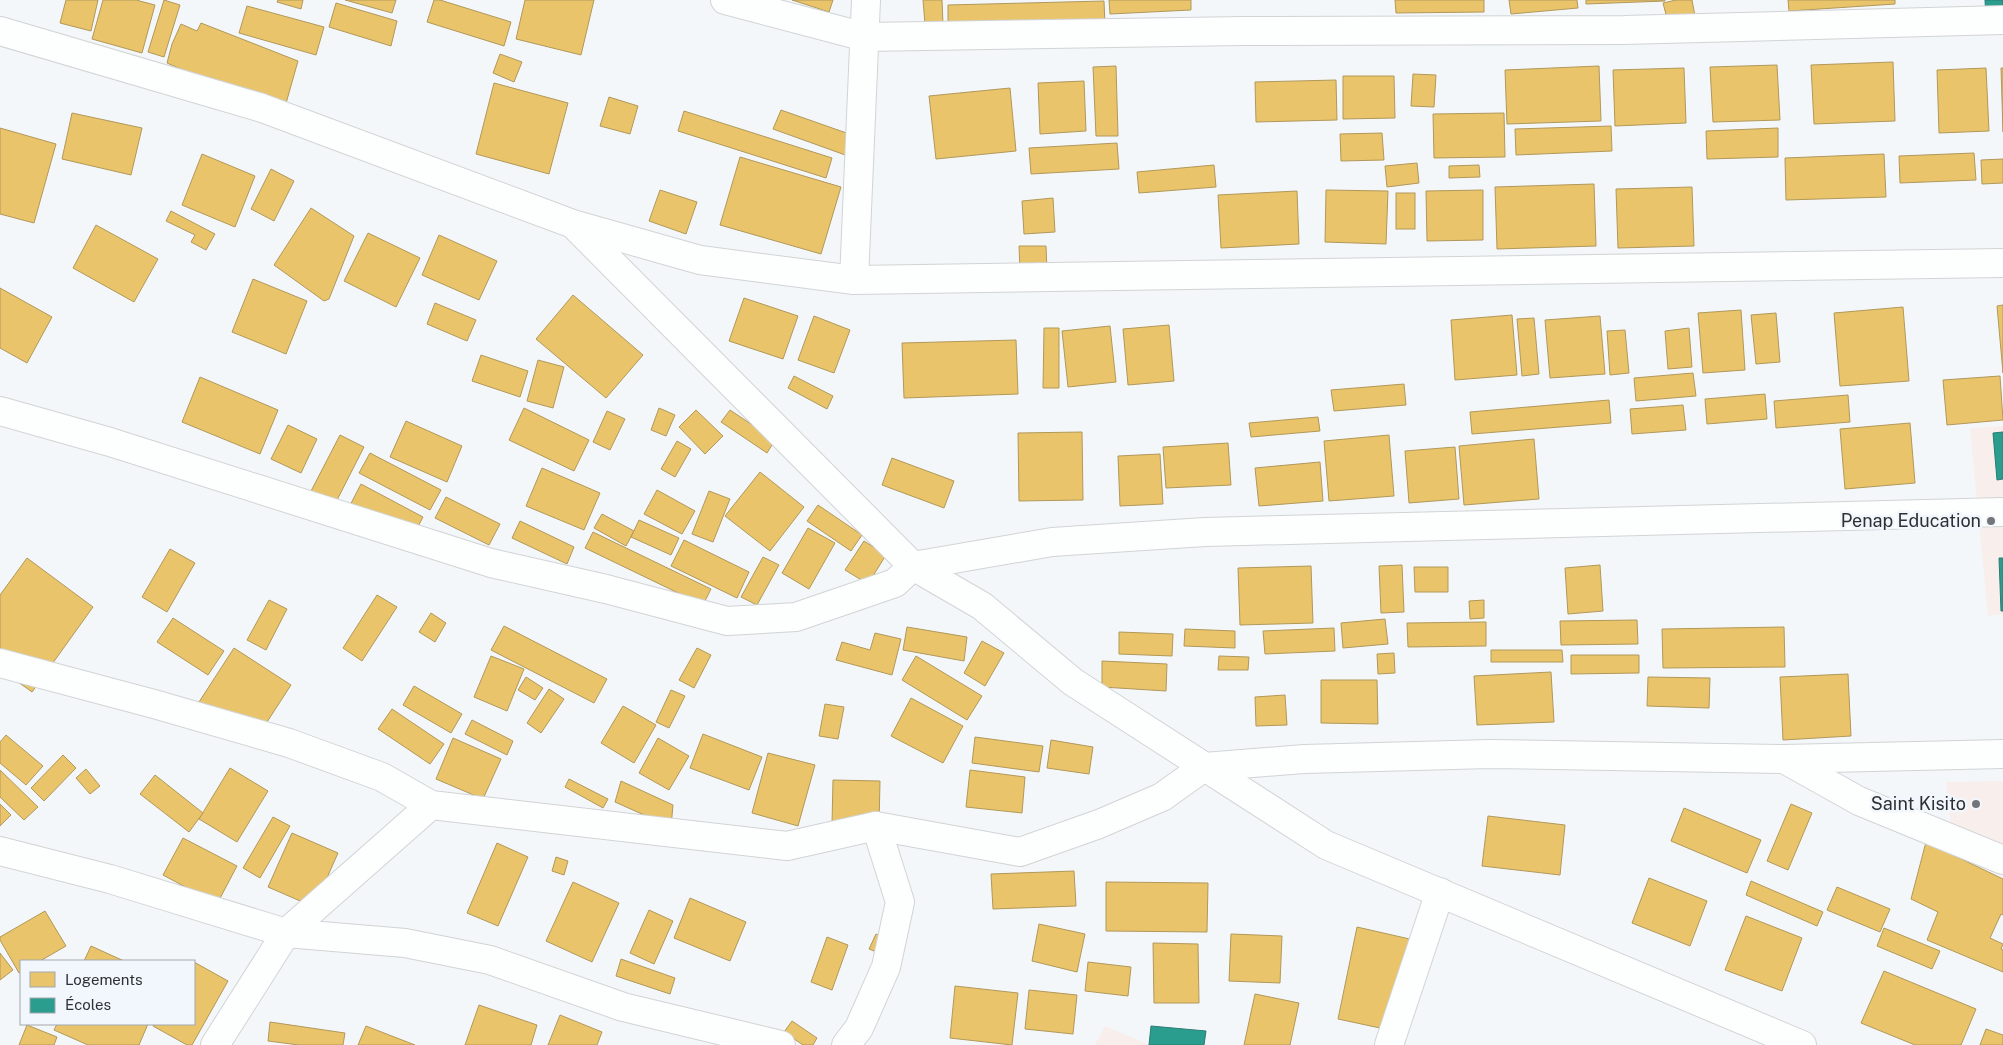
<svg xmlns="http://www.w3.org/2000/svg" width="2003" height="1045" font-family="'Public Sans',sans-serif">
	<rect width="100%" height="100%" fill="#f4f7fa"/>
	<g fill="#f8eeec">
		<path d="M2003,426V614L1988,616L1970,428Z"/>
		<path d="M2003,781V847L1951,826L1946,782Z"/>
		<path d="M1105,1026L1150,1045H1095Z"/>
	</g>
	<g fill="#e9c46a" stroke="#b1985a">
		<path d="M66,0H98L91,31L60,23Z"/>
		<path d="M103,0H136L155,5L142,53L92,39Z"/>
		<path d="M164,0L180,5L164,57L148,52Z"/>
		<path d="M278,0H303L301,9L277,2Z"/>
		<path d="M345,0H396L392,13Z"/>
		<path d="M434,0H440L511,22L504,46L427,22Z"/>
		<path d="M525,0H594L581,55L516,39Z"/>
		<path d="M792,0H833L829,12Z"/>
		<path d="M923,0H942L943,24H925Z"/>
		<path d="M1109,0H1191V10L1110,14Z"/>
		<path d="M1395,0H1484V12L1396,13Z"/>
		<path d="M1509,0H1577L1578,8L1511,14Z"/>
		<path d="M1586,0H1665V1L1586,4Z"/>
		<path d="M1676,0H1692L1695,16L1668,22L1663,3Z"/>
		<path d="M1788,0H1895V4L1789,11Z"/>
		<path d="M1104,1L1105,26L948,30V5Z"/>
		<path d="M336,3L397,21L391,46L329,27Z"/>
		<path d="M247,6L324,27L316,55L239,33Z"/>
		<path d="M201,23L298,61L283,114L167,63L172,44L181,24L197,31Z"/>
		<path d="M500,54L522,62L514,82L493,73Z"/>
		<path d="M1893,62L1895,121L1814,124L1811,65Z"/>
		<path d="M1777,65L1780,120L1713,122L1710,67Z"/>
		<path d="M1116,66L1118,136H1096L1093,67Z"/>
		<path d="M1599,66L1601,121L1507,124L1505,70Z"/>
		<path d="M1684,68L1686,123L1615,126L1613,70Z"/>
		<path d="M1986,68L1989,131L1939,133L1937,70Z"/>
		<path d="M2001,68H2003V132Z"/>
		<path d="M1413,74L1436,75L1434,107L1411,106Z"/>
		<path d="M1343,76H1394L1395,118L1343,119Z"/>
		<path d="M1336,80L1337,120L1256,122L1255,82Z"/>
		<path d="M1084,81L1086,131L1040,134L1038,83Z"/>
		<path d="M494,83L568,103L549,174L476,154Z"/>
		<path d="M1010,88L1016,151L936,159L929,96Z"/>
		<path d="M609,97L638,106L630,134L600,126Z"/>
		<path d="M781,110L855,136L848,156L773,129Z"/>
		<path d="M684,111L832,158L826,178L678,131Z"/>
		<path d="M72,113L142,128L131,175L62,159Z"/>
		<path d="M1504,113L1505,157L1434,158L1433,114Z"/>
		<path d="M1611,126L1612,151L1516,155L1515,129Z"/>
		<path d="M0,128L56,144L34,223L0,214Z"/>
		<path d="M1778,128V157L1707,159L1706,131Z"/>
		<path d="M1382,133L1384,160L1341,161L1340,134Z"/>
		<path d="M1117,143L1119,169L1031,174L1029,148Z"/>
		<path d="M1974,153L1976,180L1900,183L1899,156Z"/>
		<path d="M202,154L255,176L235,227L182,205Z"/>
		<path d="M1884,154L1886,197L1786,200L1785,158Z"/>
		<path d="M740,157L841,187L821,254L720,225Z"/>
		<path d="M2003,159V183L1982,184L1981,160Z"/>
		<path d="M1417,163L1419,183L1387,187L1385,166Z"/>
		<path d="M1214,165L1216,187L1139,193L1137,172Z"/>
		<path d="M1479,165L1480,177L1449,178V166Z"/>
		<path d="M271,169L294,181L274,221L251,209Z"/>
		<path d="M1594,184L1596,246L1497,249L1495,187Z"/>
		<path d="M1692,187L1694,246L1618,248L1616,189Z"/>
		<path d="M660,190L697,202L686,234L649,221Z"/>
		<path d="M1326,190L1388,191L1386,244L1325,242Z"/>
		<path d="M1483,190V240L1427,241L1426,191Z"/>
		<path d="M1297,191L1299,244L1221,248L1218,195Z"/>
		<rect x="1396" y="193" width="19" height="36"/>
		<path d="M1053,198L1055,232L1024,234L1022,201Z"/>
		<path d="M311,208L354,236L329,299L324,301L274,265Z"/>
		<path d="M171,211L215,234L206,250L191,242L195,235L166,221Z"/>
		<path d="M96,225L158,259L134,302L73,268Z"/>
		<path d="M368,233L420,258L396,307L344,281Z"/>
		<path d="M439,235L497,261L479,300L422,275Z"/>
		<path d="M1019,246H1046L1047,270H1020Z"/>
		<path d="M253,279L307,301L286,354L232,332Z"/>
		<path d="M0,288L52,317L27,363L0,348Z"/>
		<path d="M573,295L643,355L606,398L536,339Z"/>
		<path d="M744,298L798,316L783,359L729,341Z"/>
		<path d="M435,303L476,320L467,341L427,324Z"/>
		<path d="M2003,305V373L1997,306Z"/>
		<path d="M1903,307L1909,381L1840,386L1834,313Z"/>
		<path d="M1741,310L1745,370L1703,373L1698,313Z"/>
		<path d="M1776,313L1780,362L1756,364L1751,315Z"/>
		<path d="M1512,315L1517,375L1455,380L1451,320Z"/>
		<path d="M814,316L850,330L834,373L798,360Z"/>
		<path d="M1600,316L1605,374L1550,378L1545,320Z"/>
		<path d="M1534,318L1539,374L1522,376L1517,319Z"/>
		<path d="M1169,325L1174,381L1128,385L1123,329Z"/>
		<path d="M1110,326L1116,382L1068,387L1062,331Z"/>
		<path d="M1044,328H1059V388H1043Z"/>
		<path d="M1689,328L1692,367L1668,369L1665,331Z"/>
		<path d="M1625,330L1629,373L1610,375L1607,331Z"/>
		<path d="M1016,340L1018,394L904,398L902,343Z"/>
		<path d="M481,355L528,371L520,397L472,381Z"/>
		<path d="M538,360L564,367L553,408L527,401Z"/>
		<path d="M1693,373L1696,396L1636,401L1634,378Z"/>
		<path d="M794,376L833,396L827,409L788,388Z"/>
		<path d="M2000,376L2003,420L1947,425L1943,380Z"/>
		<path d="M200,377L278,410L260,454L182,422Z"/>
		<path d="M1404,384L1406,405L1334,411L1331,390Z"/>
		<path d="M1765,394L1767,419L1707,424L1705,399Z"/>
		<path d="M1848,395L1850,422L1776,428L1774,401Z"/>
		<path d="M1609,400L1611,423L1472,434L1470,412Z"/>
		<path d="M1683,405L1686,430L1632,434L1630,409Z"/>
		<path d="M524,408L589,440L574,471L509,440Z"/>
		<path d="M659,408L675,415L666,436L651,430Z"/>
		<path d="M696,410L723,436L705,454L679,427Z"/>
		<path d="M730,410L775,440L767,453L721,422Z"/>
		<path d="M607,411L625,419L610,450L593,442Z"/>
		<path d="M1318,417L1320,431L1251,437L1249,423Z"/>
		<path d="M406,421L462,446L447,482L390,457Z"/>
		<path d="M1910,423L1915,483L1845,489L1840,429Z"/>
		<path d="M288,425L317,439L301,473L271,459Z"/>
		<path d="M1082,432L1083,500L1019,501L1018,433Z"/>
		<path d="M340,435L364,447L334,506L310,493Z"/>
		<path d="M1389,435L1394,496L1329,501L1324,441Z"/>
		<path d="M1534,439L1539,499L1464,505L1459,446Z"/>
		<path d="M677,441L691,449L675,477L661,469Z"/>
		<path d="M1228,443L1231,485L1166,488L1163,447Z"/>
		<path d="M1455,447L1459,499L1409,503L1405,451Z"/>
		<path d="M370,453L441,490L430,510L359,473Z"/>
		<path d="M1160,454L1163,504L1120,506L1118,456Z"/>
		<path d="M892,458L954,481L944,508L882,485Z"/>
		<path d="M1320,462L1323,501L1259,506L1255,468Z"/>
		<path d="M542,468L600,493L584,530L526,506Z"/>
		<path d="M760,472L804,507L770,551L725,516Z"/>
		<path d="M361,484L423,517L407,548L345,515Z"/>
		<path d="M657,490L695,511L682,534L644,514Z"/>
		<path d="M709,491L730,499L713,542L692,534Z"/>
		<path d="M446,497L500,524L489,545L435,518Z"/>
		<path d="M818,505L862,535L851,551L807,521Z"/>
		<path d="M602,514L634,531L626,546L594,528Z"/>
		<path d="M639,520L679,538L671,555L631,537Z"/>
		<path d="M520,521L574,547L567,564L512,538Z"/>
		<path d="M808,528L835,543L809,589L782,573Z"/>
		<path d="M593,532L711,589L703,605L585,548Z"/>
		<path d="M684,540L749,572L737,598L671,566Z"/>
		<path d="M864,541L886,555L868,584L845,570Z"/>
		<path d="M170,549L195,563L167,612L142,597Z"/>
		<path d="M763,557L779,565L757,605L741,597Z"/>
		<path d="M27,558L93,607L32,692L0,669V595Z"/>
		<path d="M1402,565L1404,612L1381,613L1379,566Z"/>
		<path d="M1600,565L1603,611L1568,614L1565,568Z"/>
		<path d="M1311,566L1313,623L1240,625L1238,568Z"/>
		<path d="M1414,567H1448V592H1415Z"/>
		<path d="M377,595L397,607L362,661L343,648Z"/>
		<path d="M269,600L287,609L266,650L247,640Z"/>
		<path d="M1484,600V618L1470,619L1469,601Z"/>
		<path d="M431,613L446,623L435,642L419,632Z"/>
		<path d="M173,618L224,651L208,675L157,642Z"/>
		<path d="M1385,619L1388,644L1343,648L1341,623Z"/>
		<path d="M1637,620L1638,644L1561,645L1560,621Z"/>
		<path d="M1486,622V646L1408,647L1407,623Z"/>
		<path d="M504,626L607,679L594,703L491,650Z"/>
		<path d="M907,627L967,637L964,661L903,650Z"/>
		<path d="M1784,627L1785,667L1663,668L1662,629Z"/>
		<path d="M1334,628L1335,651L1265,654L1263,631Z"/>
		<path d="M1185,629L1235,631V648L1184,646Z"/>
		<path d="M1119,632L1173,634L1172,656L1119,654Z"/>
		<path d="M875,633L901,639L892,675L836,660L842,642L870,650Z"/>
		<path d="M982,641L1004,653L985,686L964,673Z"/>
		<path d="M234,648L291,685L256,739L199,702Z"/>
		<path d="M697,648L711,655L694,688L679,680Z"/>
		<path d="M1491,650H1562L1563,662H1491Z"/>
		<path d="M1394,653L1395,673L1378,674L1377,654Z"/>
		<path d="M1571,655H1639V673L1571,674Z"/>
		<path d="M491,656L524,669L507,711L474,697Z"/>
		<path d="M916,656L982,696L967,720L902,680Z"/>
		<path d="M1219,656L1249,657L1248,670H1218Z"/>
		<path d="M1102,661L1167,664L1166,691L1102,687Z"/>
		<path d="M1551,672L1554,722L1477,725L1474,676Z"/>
		<path d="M1848,674L1851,736L1783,740L1780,677Z"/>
		<path d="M526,677L543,688L535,700L518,690Z"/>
		<path d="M1648,677L1710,678L1709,708L1647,706Z"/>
		<path d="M1321,680H1377L1378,724L1321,723Z"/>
		<path d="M414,686L462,714L451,733L403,705Z"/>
		<path d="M549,689L564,699L541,733L527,723Z"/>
		<path d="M671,690L685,696L669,728L656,722Z"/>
		<path d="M1285,695L1287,725L1256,726L1255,697Z"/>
		<path d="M911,698L963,726L943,763L891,736Z"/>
		<path d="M825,704L844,707L838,739L819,736Z"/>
		<path d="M623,706L656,725L634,763L601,743Z"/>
		<path d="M392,709L444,744L430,764L378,729Z"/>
		<path d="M472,720L513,741L507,755L465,734Z"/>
		<path d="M703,734L762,757L749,790L690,768Z"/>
		<path d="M6,735L43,766L26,785L0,763V742Z"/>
		<path d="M975,737L1043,746L1039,772L972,763Z"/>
		<path d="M453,738L501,759L483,799L436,779Z"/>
		<path d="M658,738L689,756L669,790L639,773Z"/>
		<path d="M1051,740L1093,747L1089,774L1047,768Z"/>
		<path d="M768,753L815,765L798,826L752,813Z"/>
		<path d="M63,755L76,768L44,801L31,788Z"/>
		<path d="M230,768L268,791L237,842L199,819Z"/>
		<path d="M86,769L100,786L90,794L76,778Z"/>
		<path d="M0,770L38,807L24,820L0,797Z"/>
		<path d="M970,770L1025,777L1022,813L966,807Z"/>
		<path d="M155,775L203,813L189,832L140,794Z"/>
		<path d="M569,779L608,799L603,808L565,787Z"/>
		<path d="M833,780L880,781L879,826L832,824Z"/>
		<path d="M621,781L673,805L671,827L615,802Z"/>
		<path d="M0,804L11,815L0,826Z"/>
		<path d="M1791,804L1812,813L1788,870L1767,861Z"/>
		<path d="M1684,808L1761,840L1747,873L1671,841Z"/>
		<path d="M1488,816L1565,825L1560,875L1482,866Z"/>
		<path d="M273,817L290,826L260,878L243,868Z"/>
		<path d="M292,833L338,853L314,907L268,887Z"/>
		<path d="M183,838L237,866L217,904L163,875Z"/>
		<path d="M1926,842L2003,879V915L2001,914L1990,938L2003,944L2001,949L2003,950V972L1927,940L1938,912L1911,899Z"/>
		<path d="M497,843L528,857L498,926L467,913Z"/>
		<path d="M556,857L568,861L564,875L552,871Z"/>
		<path d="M1074,871L1076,906L993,909L991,874Z"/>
		<path d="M1649,878L1707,901L1690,946L1632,923Z"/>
		<path d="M1751,881L1823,912L1817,926L1746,895Z"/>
		<path d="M573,882L619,903L592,962L546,941Z"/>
		<path d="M1106,882L1208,883L1207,932L1106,931Z"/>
		<path d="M1837,887L1890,909L1880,932L1827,910Z"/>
		<path d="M690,898L746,922L730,961L674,938Z"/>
		<path d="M649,910L673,921L654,964L630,953Z"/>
		<path d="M45,911L66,946L40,961H21V972L19,973L0,940V937Z"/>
		<path d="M1746,916L1802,938L1782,991L1725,970Z"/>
		<path d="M1039,924L1085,934L1077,972L1032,961Z"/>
		<path d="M1357,927L1414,940L1394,1031L1338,1019Z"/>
		<path d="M1884,928L1940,951L1932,969L1877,946Z"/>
		<path d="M876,934L896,943L889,957L869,949Z"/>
		<path d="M1231,934L1282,936L1280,983L1229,981Z"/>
		<path d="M827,937L848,945L832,990L811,982Z"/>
		<path d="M1153,943L1198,944L1199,1003H1154Z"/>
		<path d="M91,946L124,961H84Z"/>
		<path d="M0,953L13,970L0,980Z"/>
		<path d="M621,959L675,978L670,994L616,976Z"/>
		<path d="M194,962L228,981L192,1045H187L153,1026L154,1024H194Z"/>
		<path d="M1088,962L1131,967L1128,996L1085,991Z"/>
		<path d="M1884,971L1976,1009L1961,1045H1915L1861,1023Z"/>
		<path d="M955,986L1018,993L1012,1045L950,1038Z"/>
		<path d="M1029,990L1077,995L1073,1034L1025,1029Z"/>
		<path d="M1255,994L1299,1003L1290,1045H1244Z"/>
		<path d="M479,1005L537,1025L531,1045H465Z"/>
		<path d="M560,1015L602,1032L597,1045H548Z"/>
		<path d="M792,1021L817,1038L813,1045H803L784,1032Z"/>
		<path d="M270,1022L345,1033L343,1045H299L268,1041Z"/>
		<path d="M57,1024H148L139,1045H88L54,1030Z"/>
		<path d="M27,1025L57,1037L54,1045H19Z"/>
		<path d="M366,1026L415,1045H358Z"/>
		<path d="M1986,1029L2003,1035V1045H1980Z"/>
	</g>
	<g fill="#2a9d8f" stroke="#2b7c73">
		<path d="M1985,0H2003V17L1986,18Z"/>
		<path d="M2003,432V479L1997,480L1993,433Z"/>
		<path d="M1999,558H2003V611H2001Z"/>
		<path d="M1151,1026L1206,1031L1204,1045H1149Z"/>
	</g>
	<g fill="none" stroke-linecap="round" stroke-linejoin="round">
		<defs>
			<g id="minor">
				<path d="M725,0L865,37L1244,31L1624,30L2003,20"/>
				<path d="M0,31L262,108L573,224L913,566L982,606L1073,682L1326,845L1802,1045"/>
				<path d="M576,225L700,260L854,280L2003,263"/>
				<path d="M854,280L866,0"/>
				<path d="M0,411L110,442L491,563L606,589L727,621L796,617L895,583L913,566L1052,542L1205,532L2003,512"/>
				<path d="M0,663L154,704L289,743L382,777L431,805L787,846L876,826L1020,852L1099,824L1162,797L1204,767L1304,759L1490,754L1784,759L2003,754"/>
				<path d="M1784,759L1859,801L2003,860"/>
				<path d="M0,851L110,879L286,933L405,943L490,960L623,1007L781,1045"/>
				<path d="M215,1045L286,933L431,805"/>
				<path d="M846,1045L859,1028L886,967L900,902L876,826"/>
				<path d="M1389,1045L1440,892"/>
			</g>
		</defs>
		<use href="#minor" stroke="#d1d4d5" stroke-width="30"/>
		<use href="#minor" stroke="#fdfefe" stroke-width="28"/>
	</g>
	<g fill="#737679" stroke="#f1f7fd" stroke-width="2">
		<circle cx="1991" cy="521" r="5"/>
		<circle cx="1976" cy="804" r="5"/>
	</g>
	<g text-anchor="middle" stroke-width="5" stroke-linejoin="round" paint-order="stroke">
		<g font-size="18" fill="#2e3033" stroke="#f1f7fd" text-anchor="end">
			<text x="1981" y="527">Penap Education</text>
			<text x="1966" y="810">Saint Kisito</text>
		</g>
	</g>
	<rect x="20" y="960" width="175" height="65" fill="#f1f7fd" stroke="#a3a7ac"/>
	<rect x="30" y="972" width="25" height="15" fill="#e9c46a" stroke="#a3a7ac"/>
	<text x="65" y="985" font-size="15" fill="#2e3033">Logements</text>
	<rect x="30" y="998" width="25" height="15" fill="#2a9d8f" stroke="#a3a7ac"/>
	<text x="65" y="1010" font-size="15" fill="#2e3033">Écoles</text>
</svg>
